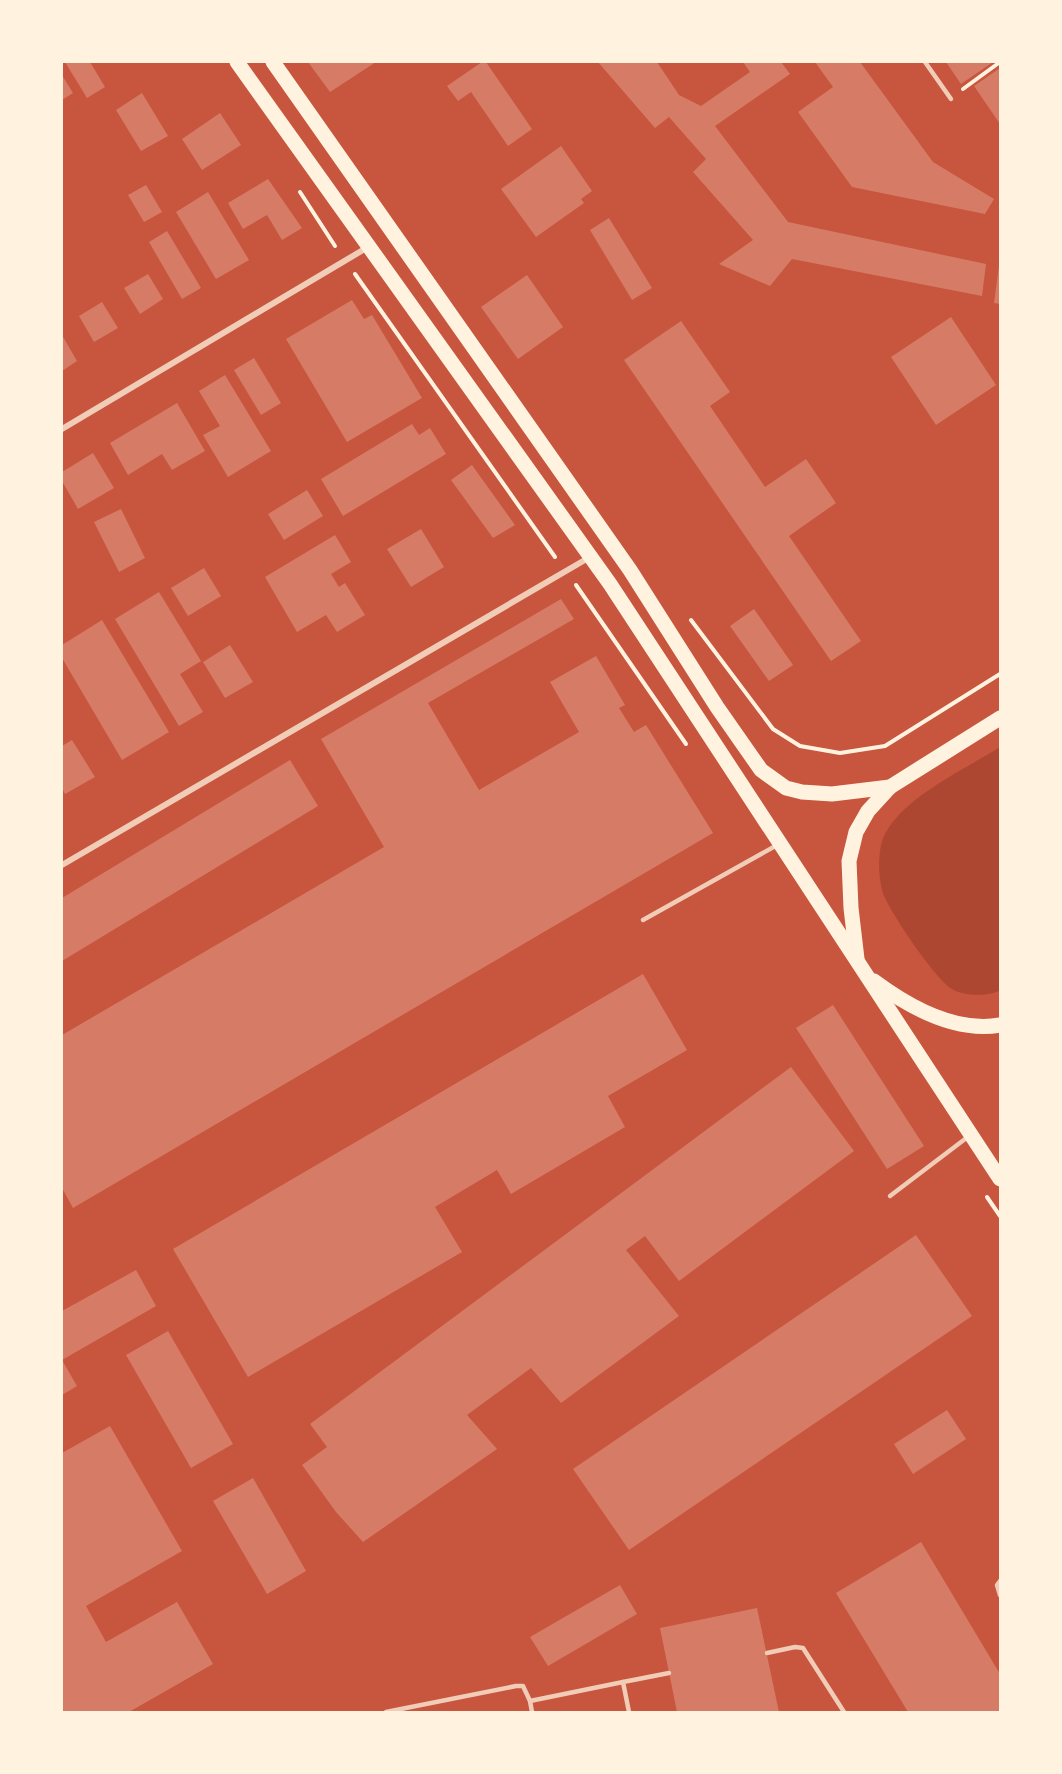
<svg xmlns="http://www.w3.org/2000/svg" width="1062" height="1774" font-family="Lora,serif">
	<rect width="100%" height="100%" fill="#c8553d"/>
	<path fill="#ae4732" d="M1000,747V990C990,997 962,996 952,989C936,980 889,911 883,893C878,877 877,849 885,834C905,796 964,770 1000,747Z"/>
	<g fill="#d67c66">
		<path d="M65,62H90L105,87L87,98Z"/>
		<path d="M308,62H376L330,92Z"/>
		<path d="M482,62H486L532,129L508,146L471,92L458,101L447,86Z"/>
		<path d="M598,62H657L679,95L701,106L750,72L743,62H781L790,74L715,126L788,222L986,264L982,296L792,259L770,286L719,264L753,240L693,172L706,159L669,117L655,128Z"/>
		<path d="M815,62H860L933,162L994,199L985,214L852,187L798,112L833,87Z"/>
		<path d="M946,62H993L961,84Z"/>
		<path d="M1000,68V124L974,86Z"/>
		<path d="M62,75L73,93L62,100Z"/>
		<path d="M142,93L168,136L141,151L116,110Z"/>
		<path d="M220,113L241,145L202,170L182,139Z"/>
		<path d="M561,146L592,191L581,199L584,203L536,237L501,189Z"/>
		<path d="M268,179L302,228L282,240L267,215L243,229L228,203Z"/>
		<path d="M146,185L162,212L144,222L128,195Z"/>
		<path d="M208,192L249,260L216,279L176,212Z"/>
		<path d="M609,218L652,288L632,300L590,230Z"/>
		<path d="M167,231L201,288L182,299L149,242Z"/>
		<path d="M999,266H1000V304L994,303Z"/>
		<path d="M148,274L163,299L140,314L124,288Z"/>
		<path d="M527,275L563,327L518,359L481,307Z"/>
		<path d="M352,300L364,319L372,315L422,398L347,442L286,339Z"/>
		<path d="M102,302L118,328L94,342L79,316Z"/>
		<path d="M951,317L996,385L936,425L891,357Z"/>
		<path d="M681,321L730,392L710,406L765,487L806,459L836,503L789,536L861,641L831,661L624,360Z"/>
		<path d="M62,335L77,361L62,371Z"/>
		<path d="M254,358L281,403L261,415L234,370Z"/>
		<path d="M225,375L271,451L228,477L203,435L220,426L199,391Z"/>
		<path d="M177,403L205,451L172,470L162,454L128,475L110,443Z"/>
		<path d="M412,424L419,435L430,428L446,454L343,516L321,479Z"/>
		<path d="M93,453L114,488L78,509L62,481V472Z"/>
		<path d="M472,465L515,525L493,538L451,480Z"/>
		<path d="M307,490L323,516L284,540L268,514Z"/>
		<path d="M121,509L145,558L119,572L94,522Z"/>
		<path d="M421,529L444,567L411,587L387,549Z"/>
		<path d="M335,535L351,562L331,574L339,587L345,583L365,615L337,632L326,615L297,632L265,577Z"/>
		<path d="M204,568L221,596L188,616L171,588Z"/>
		<path d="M159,592L201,661L180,674L203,712L179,726L115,619Z"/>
		<path d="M561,599L574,619L428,703L479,790L579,732L550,682L596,656L625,705L619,708L634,732L646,725L713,833L73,1208L62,1188V1035L384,847L321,739Z"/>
		<path d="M754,609L793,665L769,681L730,626Z"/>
		<path d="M102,620L169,732L122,760L62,658V645Z"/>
		<path d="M230,645L253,682L225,698L203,662Z"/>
		<path d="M72,740L95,777L65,794L62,788V746Z"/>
		<path d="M290,760L318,806L62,961V898Z"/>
		<path d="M643,974L687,1050L608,1096L625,1127L511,1194L497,1170L435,1207L462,1252L248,1377L173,1249Z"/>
		<path d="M833,1005L924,1146L887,1169L796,1028Z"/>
		<path d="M791,1067L854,1151L679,1281L645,1236L626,1250L679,1316L561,1403L531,1368L467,1415L497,1449L363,1542L336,1512L302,1465L327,1447L310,1424Z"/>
		<path d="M916,1235L972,1316L629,1550L573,1469Z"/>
		<path d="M136,1270L156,1306L62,1360L77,1386L62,1395V1311Z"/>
		<path d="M168,1331L233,1444L191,1468L126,1355Z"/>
		<path d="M947,1410L966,1439L913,1474L894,1444Z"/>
		<path d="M110,1426L182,1551L86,1606L106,1642L177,1602L213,1664L129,1712H62V1453Z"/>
		<path d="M253,1478L306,1571L267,1594L213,1501Z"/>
		<path d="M921,1542L1000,1674V1712H908L836,1593Z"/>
		<path d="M620,1585L637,1614L548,1666L530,1637Z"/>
		<path d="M757,1608L779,1712H677L660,1628Z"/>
	</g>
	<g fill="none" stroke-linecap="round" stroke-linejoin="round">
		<g stroke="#fff3e0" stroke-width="4">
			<path d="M963,89L1000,62"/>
			<path d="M300,192L335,246"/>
			<path d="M355,274L555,557"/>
			<path d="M576,585L686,744"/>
			<path d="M691,620L773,729L800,746L840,753L885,746L1000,674"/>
			<path d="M987,1197L1000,1216"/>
		</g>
		<g stroke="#f1ccb7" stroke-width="4.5">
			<path d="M925,62L951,99"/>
			<path d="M643,920L779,844"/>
			<path d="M890,1196L969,1136"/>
			<path d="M1000,1581L997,1585L1000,1595"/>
			<path d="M767,1653L795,1647L803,1648L844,1712"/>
			<path d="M530,1701L532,1712"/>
			<path d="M386,1712L516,1686H523L530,1701L623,1682"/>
			<path d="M629,1712L623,1682L669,1673"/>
		</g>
		<g stroke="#f1ccb7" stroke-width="6">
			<path d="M62,429L368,247"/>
			<path d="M62,865L590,557"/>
		</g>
		<g stroke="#fff3e0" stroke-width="15">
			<path d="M237,62L610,584L1000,1179"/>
			<path d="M273,62L630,570L717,707L761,770L786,788L802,792L832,794L890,787"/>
			<path d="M857,959L851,908L849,861L856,832L868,811L890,787L1000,718"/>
			<path d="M874,981C909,1007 955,1033 1000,1025"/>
		</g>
	</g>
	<rect width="1062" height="1774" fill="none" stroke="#fff3e0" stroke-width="126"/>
</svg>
